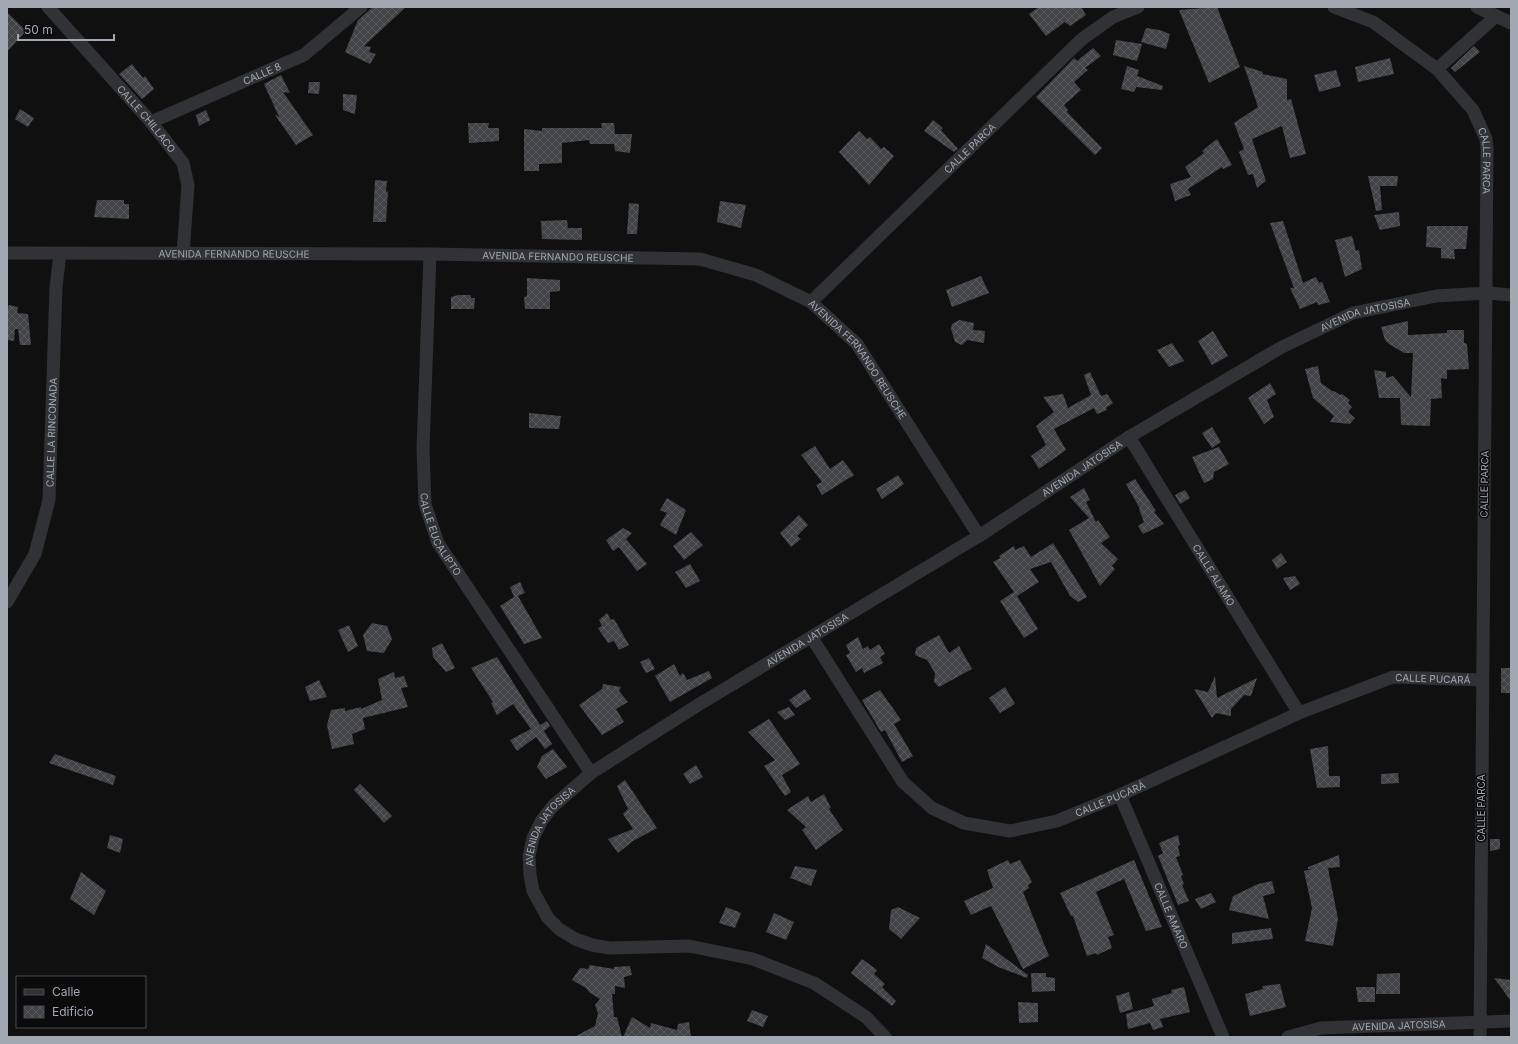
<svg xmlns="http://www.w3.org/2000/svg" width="1518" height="1044" font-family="Inter,sans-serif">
	<defs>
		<pattern id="building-cross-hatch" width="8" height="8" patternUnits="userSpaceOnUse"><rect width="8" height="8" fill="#414347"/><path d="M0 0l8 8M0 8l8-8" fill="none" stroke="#595b5f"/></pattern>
	</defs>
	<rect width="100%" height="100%" fill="#101011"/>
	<g fill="url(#building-cross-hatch)">
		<path d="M373,7H406L364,46L371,47L369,52L376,54L370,64L345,52L358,20Z"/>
		<path d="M1039,7H1081L1086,15L1070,26L1065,22L1046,36L1029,14Z"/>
		<path d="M1217,7L1240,67L1209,83L1179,10Z"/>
		<path d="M7,12L26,31L7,52Z"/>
		<path d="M1146,28L1160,30L1170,34L1166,49L1141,42Z"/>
		<path d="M1116,40L1142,44L1137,61L1113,55Z"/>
		<path d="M1474,46L1480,52L1455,72L1451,68Z"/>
		<path d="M1093,48L1101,56L1085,68L1088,70L1074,82L1081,90L1064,105L1068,110L1067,112L1102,148L1095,155L1036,97L1074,58L1077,61Z"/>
		<path d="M1390,58L1394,74L1358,82L1355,67Z"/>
		<path d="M132,64L143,78L145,76L154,89L142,99L119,74Z"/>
		<path d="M1127,66L1139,70L1137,76L1163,86L1162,90L1136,87L1134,92L1121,89Z"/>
		<path d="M1244,66L1263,72L1262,74L1287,79V100L1291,99L1306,154L1290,158L1282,126L1252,139L1266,181L1257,188L1253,174L1248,175L1239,152L1244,149L1234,123L1258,107Z"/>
		<path d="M1336,70L1341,86L1319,92L1314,75Z"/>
		<path d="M281,75L290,93L283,92L313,135L296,145L275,115L279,117L264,84Z"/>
		<path d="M309,82H320L319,94L308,93Z"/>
		<path d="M343,94L357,95L355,114L343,110Z"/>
		<path d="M20,109L34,118L28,127L15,119Z"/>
		<path d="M206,110L210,120L199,126L196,115Z"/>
		<path d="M933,120L943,128L941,130L958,149L954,152L924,131Z"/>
		<path d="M468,123H489L488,128H499V141L469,143Z"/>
		<path d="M601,123H614L615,134H632L630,153L615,151L614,144H590L589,140L562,143V163L539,164V171H524V129L542,131V128H602Z"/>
		<path d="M859,131L867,139L870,137L881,149L884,147L894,156L869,185L839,152Z"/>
		<path d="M1217,139L1232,165L1223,169L1222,167L1188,189L1191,195L1175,201L1170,184L1191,177L1185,167L1204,153L1202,151L1209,145Z"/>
		<path d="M1368,176H1398L1397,186H1380L1382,210L1376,211Z"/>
		<path d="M375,180L387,181L386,192L388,191L386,222H373Z"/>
		<path d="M97,200H124V204H129V219L94,217Z"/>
		<path d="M720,201L746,205L741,228L717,222Z"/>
		<path d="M629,203L639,204L637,234H627Z"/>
		<path d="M1399,212L1400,226L1380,230L1374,215Z"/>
		<path d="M567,220L568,228H582V240L542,239L541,221Z"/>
		<path d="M1283,221L1303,283L1316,277L1319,283L1322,282L1330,302L1318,305L1317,302L1300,309L1290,288H1294L1270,223Z"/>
		<path d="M1427,226H1468L1466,249H1454L1455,259L1441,258V248L1426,247Z"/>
		<path d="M1352,236L1356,251L1359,250L1362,269L1345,277L1335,240Z"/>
		<path d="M981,276L989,293L952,307L946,290Z"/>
		<path d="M527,278L560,280V291L550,292V309H525L524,297L527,296Z"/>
		<path d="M458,295H471V298H475L474,309H451V297Z"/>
		<path d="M9,305L18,307L17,313L28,314L31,345H20L18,329H15L14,341L7,340V308Z"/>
		<path d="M959,320L974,323L973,330L985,331L984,343L967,340L962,345L955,342L951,329L952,324Z"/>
		<path d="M1408,321V335L1447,333V330H1464V343L1467,344L1469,369L1447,370V379L1441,378L1442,398L1431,399L1430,426L1401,425L1400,398H1379L1374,370L1386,372V378L1393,376L1411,397L1413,353H1404L1389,344L1385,340L1381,327Z"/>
		<path d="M1213,331L1228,356L1212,365L1198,341Z"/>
		<path d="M1172,343L1184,361L1169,367L1157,350Z"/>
		<path d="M1318,366L1321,383L1332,391H1334L1340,395L1342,394L1350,400L1348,403L1352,407L1348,412L1355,418L1350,424L1330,422L1334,416L1313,398L1305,369Z"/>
		<path d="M1090,372L1101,396L1107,394L1113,403L1106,408L1107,410L1097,414L1094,408L1054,429L1066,450L1039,469L1031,456L1046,445L1036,426L1054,412L1043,397L1063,394L1068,408L1091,395L1084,375Z"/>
		<path d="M1270,383L1276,394L1267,400L1274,417L1264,424L1248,398Z"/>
		<path d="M529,413L561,416L559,429L529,428Z"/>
		<path d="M1212,427L1221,442L1212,448L1202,433Z"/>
		<path d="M815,446L830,469L843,460L854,475L822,495L816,485L822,482L801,455Z"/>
		<path d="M1219,447L1229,464L1214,472L1213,479L1204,483L1192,457Z"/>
		<path d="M898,475L904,484L882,499L876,489Z"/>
		<path d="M1135,479L1156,511L1154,512L1164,524L1143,534L1138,526L1144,522L1139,509H1140L1126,484Z"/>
		<path d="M1084,488L1090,500L1086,502L1096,522L1098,520L1110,537L1101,543L1118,559L1112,566L1115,569L1100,586L1069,530L1089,518L1070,497Z"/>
		<path d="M1185,490L1190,498L1180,504L1175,495Z"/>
		<path d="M667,498L686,510L676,535L660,525L667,513L660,510Z"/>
		<path d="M799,515L808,525L797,536L801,539L791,547L780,533Z"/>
		<path d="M623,528L632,533L626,539L647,564L637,571L619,547L613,551L606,540Z"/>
		<path d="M691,532L703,545L684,560L673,546Z"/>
		<path d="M1053,543L1087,597L1078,602L1070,596L1051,562L1030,569L1039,582L1017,596L1038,629L1024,638L1000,601L1014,592L993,562L1000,558L999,556L1014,546L1015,550L1024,546L1031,557Z"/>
		<path d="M1281,553L1287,562L1277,569L1272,560Z"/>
		<path d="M690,564L700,581L686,588L675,572Z"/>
		<path d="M1295,576L1300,584L1290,590L1283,578Z"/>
		<path d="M520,582L525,593L518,596L542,638L524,644L500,606L514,597L510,587Z"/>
		<path d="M607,613L611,620L614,619L629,645L619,650L614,641L608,643L598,628L602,626L599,620Z"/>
		<path d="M372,623L387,626L392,639L384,653L367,651L363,635Z"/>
		<path d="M349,625L358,646L348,652L338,630Z"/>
		<path d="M939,635L949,653L959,646L972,669L939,687L934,682L935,673L927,660L915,655L916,648Z"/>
		<path d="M858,637L863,649L868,646L870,650L879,644L885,654L880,657L883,663L864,673L862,668L856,672L846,655L850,653L846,645Z"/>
		<path d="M442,643L455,668L446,672L433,657L432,648Z"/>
		<path d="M497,657L540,725L547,721L550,726L544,731L552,744L545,749L536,737L517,751L510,740L531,729L513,704L497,715L491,703L493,702L471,668Z"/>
		<path d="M649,658L655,669L646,673L640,662Z"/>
		<path d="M674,664L680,676L683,673L687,680L709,671L712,678L670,702L655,676Z"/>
		<rect x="1501" y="668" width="10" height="25"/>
		<path d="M394,672L395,678L404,676L408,687L401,688L408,707L363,718L365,729L352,734L354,744L332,749L327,725L331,710L345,708V711L361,707V709L382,700L378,679Z"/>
		<path d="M1215,676L1217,698L1257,678L1251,696L1244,695L1231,709V716L1216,713L1212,718L1194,689L1208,692Z"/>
		<path d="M319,680L327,697L310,701L305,687Z"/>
		<path d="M603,684L621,687L619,691L628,702L616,709L624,722L602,735L579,705L602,689Z"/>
		<path d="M1005,687L1015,704L1000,713L989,698Z"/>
		<path d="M805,689L811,699L796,708L789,700Z"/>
		<path d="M880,690L901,720L894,724L913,756L902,762L885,730L881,732L862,700Z"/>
		<path d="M789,707L795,715L785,720L777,712Z"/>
		<path d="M769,719L800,764L782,775L791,792L785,796L764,766L775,760L748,732Z"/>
		<path d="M1328,746L1329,776H1340V787L1317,788L1310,749Z"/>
		<path d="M553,749L567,767L546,779L537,767L542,756Z"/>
		<path d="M55,754L116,776L113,785L49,763Z"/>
		<path d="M696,765L703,777L690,784L683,774Z"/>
		<path d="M1398,773L1399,783L1381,784V774Z"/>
		<path d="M625,780L657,828L633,841L618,853L608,839L633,829L623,814L628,809L617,786Z"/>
		<path d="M360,784L392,816L384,823L354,790Z"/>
		<path d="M824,794L831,808L829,809L843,830L816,850L802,830L806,827L787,810L808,796L811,802Z"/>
		<path d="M110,835L123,839L120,853L107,848Z"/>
		<path d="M1178,835L1180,845L1178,846L1180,856L1176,857L1183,875L1181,876L1184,884L1182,885L1189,901L1178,905L1158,856L1163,853L1159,843Z"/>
		<path d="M1490,839H1500V849L1490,851Z"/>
		<path d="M1339,855L1340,867L1328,868L1338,919L1333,946L1305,941L1312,908L1304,871L1312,869H1308V867Z"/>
		<path d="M1008,860L1010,864L1020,860L1032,882L1028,885L1029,888L1023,892L1049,956L1023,969L991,906L971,915L964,901L993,888L987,870Z"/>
		<path d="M1134,860L1162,927L1146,931L1124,879L1096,892L1114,935L1108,937L1112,948L1097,955L1096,953L1087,956L1073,916H1071L1060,893Z"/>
		<path d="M795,866L817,870L811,886L790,878Z"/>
		<path d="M81,872L106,891L94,915L70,899Z"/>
		<path d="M1272,881L1275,893L1263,896L1269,919L1229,910L1233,896L1258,884Z"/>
		<path d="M1211,893L1216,902L1201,909L1195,899Z"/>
		<path d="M726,907L741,913L735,928L719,923Z"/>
		<path d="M898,907L920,918L901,939L889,929L891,910Z"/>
		<path d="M774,913L794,922L786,940L766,932Z"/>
		<path d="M1271,928L1273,939L1232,944V933Z"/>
		<path d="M986,944L1028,975L1027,978L998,967L982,958Z"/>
		<path d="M862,959L877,970L874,974L885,984L882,987L896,1001L892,1006L851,973Z"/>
		<path d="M590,965L614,969V967L630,966L632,975L624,977L625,988L615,986V994H612L614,1017H617L622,1037H574L595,1026L598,1013L595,1005L600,999L589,992L586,988L572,980L580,968L588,969Z"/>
		<path d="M1031,973H1046V977L1055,978V991L1032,992Z"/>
		<path d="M1400,973V994H1376L1377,974Z"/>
		<path d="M1494,978L1511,980V1001Z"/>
		<path d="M1280,984L1286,1007L1250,1016L1245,994L1263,989L1262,986Z"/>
		<path d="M1184,987L1190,1012L1160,1019L1163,1027L1153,1030L1150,1023L1128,1029L1126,1014L1154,1006L1152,999L1172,993L1171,990Z"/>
		<path d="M1356,987H1375V1002H1358Z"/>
		<path d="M1129,992L1133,1009L1120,1013L1116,996Z"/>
		<path d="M1018,1002L1038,1003V1022L1019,1023Z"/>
		<path d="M752,1010L768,1016L763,1027L747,1021Z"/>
		<path d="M632,1017L650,1028L651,1023L677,1030L678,1024L689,1022L691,1037H623Z"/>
	</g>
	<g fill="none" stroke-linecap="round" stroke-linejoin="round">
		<g stroke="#313236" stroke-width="13">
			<path id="s1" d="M48,7L151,122L183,163L188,185L183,254"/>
			<path id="s2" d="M1334,7L1373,22L1437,69L1473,110L1486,139L1487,149L1480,1037"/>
			<path d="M1477,7L1511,23"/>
			<path d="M1437,69L1495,17"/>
			<path id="s3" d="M151,122L304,55L361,7"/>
			<path id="s4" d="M7,253L430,254L700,259L756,275L811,302L857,344L979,536"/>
			<path id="s5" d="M430,254L423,449L425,504L438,543L591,773"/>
			<path id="s6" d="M811,302L1082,39L1113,17L1138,7"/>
			<path id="s7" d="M1129,437L1299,713"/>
			<path id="s8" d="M7,602L35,554L49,500L56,287L60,254"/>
			<path id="s9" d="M812,638L903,782L932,808L964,823L1010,831L1057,821L1120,795L1299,713L1393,677L1482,680"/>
			<path id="s10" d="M1120,795L1223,1037"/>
			<path id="s11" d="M885,1037L866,1017L814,983L753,959L689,946L610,948L592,945L575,939L559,929L548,918L533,891L530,875L529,856L533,838L542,820L553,806L591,773L698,705L979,536L1129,437L1282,347L1353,313L1436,296L1487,293L1511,295"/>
			<path id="s12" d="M1288,1037L1321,1028L1511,1021"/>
		</g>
	</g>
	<g text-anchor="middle" stroke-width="3" stroke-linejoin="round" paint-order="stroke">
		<g font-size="10" fill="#a2a8b1" stroke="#0b0b0c">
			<text dy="4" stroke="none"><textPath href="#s3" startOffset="121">CALLE 8</textPath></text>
			<text dy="4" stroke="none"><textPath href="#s1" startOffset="149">CALLE CHILLACO</textPath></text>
			<text dy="4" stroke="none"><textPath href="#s6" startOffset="221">CALLE PARCA</textPath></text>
			<text dy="4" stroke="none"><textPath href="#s2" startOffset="229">CALLE PARCA</textPath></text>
			<text dy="4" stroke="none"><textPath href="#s4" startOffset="227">AVENIDA FERNANDO REUSCHE</textPath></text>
			<text dy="4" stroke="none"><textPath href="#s4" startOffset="551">AVENIDA FERNANDO REUSCHE</textPath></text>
			<text dy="4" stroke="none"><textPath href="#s11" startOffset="1445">AVENIDA JATOSISA</textPath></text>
			<text dy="4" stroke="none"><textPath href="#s4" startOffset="887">AVENIDA FERNANDO REUSCHE</textPath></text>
			<text dy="4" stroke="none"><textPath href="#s8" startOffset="179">CALLE LA RINCONADA</textPath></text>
			<text dy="4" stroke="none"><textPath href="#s11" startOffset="1121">AVENIDA JATOSISA</textPath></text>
			<text transform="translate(1484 484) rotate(-89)" y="4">CALLE PARCA</text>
			<text dy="4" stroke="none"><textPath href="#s5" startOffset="284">CALLE EUCALIPTO</textPath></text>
			<text dy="4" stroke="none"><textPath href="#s7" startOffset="162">CALLE ALAMO</textPath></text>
			<text dy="4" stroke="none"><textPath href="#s11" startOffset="797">AVENIDA JATOSISA</textPath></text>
			<text dy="4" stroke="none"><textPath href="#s9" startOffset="745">CALLE PUCARÁ</textPath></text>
			<text dy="4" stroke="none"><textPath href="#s9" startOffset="397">CALLE PUCARÁ</textPath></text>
			<text transform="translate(1481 808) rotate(-90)" y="4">CALLE PARCA</text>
			<text dy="4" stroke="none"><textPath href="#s11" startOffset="473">AVENIDA JATOSISA</textPath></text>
			<text dy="4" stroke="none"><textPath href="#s10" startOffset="131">CALLE AMARO</textPath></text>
			<text dy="4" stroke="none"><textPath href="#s12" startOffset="112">AVENIDA JATOSISA</textPath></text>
		</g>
	</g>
	<rect width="1518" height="1044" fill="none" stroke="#a2a8b1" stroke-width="16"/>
	<rect x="16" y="976" width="130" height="52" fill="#0b0b0c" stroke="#474a4e"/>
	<rect x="24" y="989" width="20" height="6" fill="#313236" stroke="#474a4e"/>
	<text x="52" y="996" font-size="12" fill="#a2a8b1">Calle</text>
	<rect x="24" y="1006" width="20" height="12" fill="url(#building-cross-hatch)" stroke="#474a4e"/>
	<text x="52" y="1016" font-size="12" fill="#a2a8b1">Edificio</text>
	<path d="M18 34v6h96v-6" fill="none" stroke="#a2a8b1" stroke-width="2"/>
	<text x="24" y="34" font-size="12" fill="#a2a8b1" stroke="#0b0b0c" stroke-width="3" paint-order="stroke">50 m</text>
</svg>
